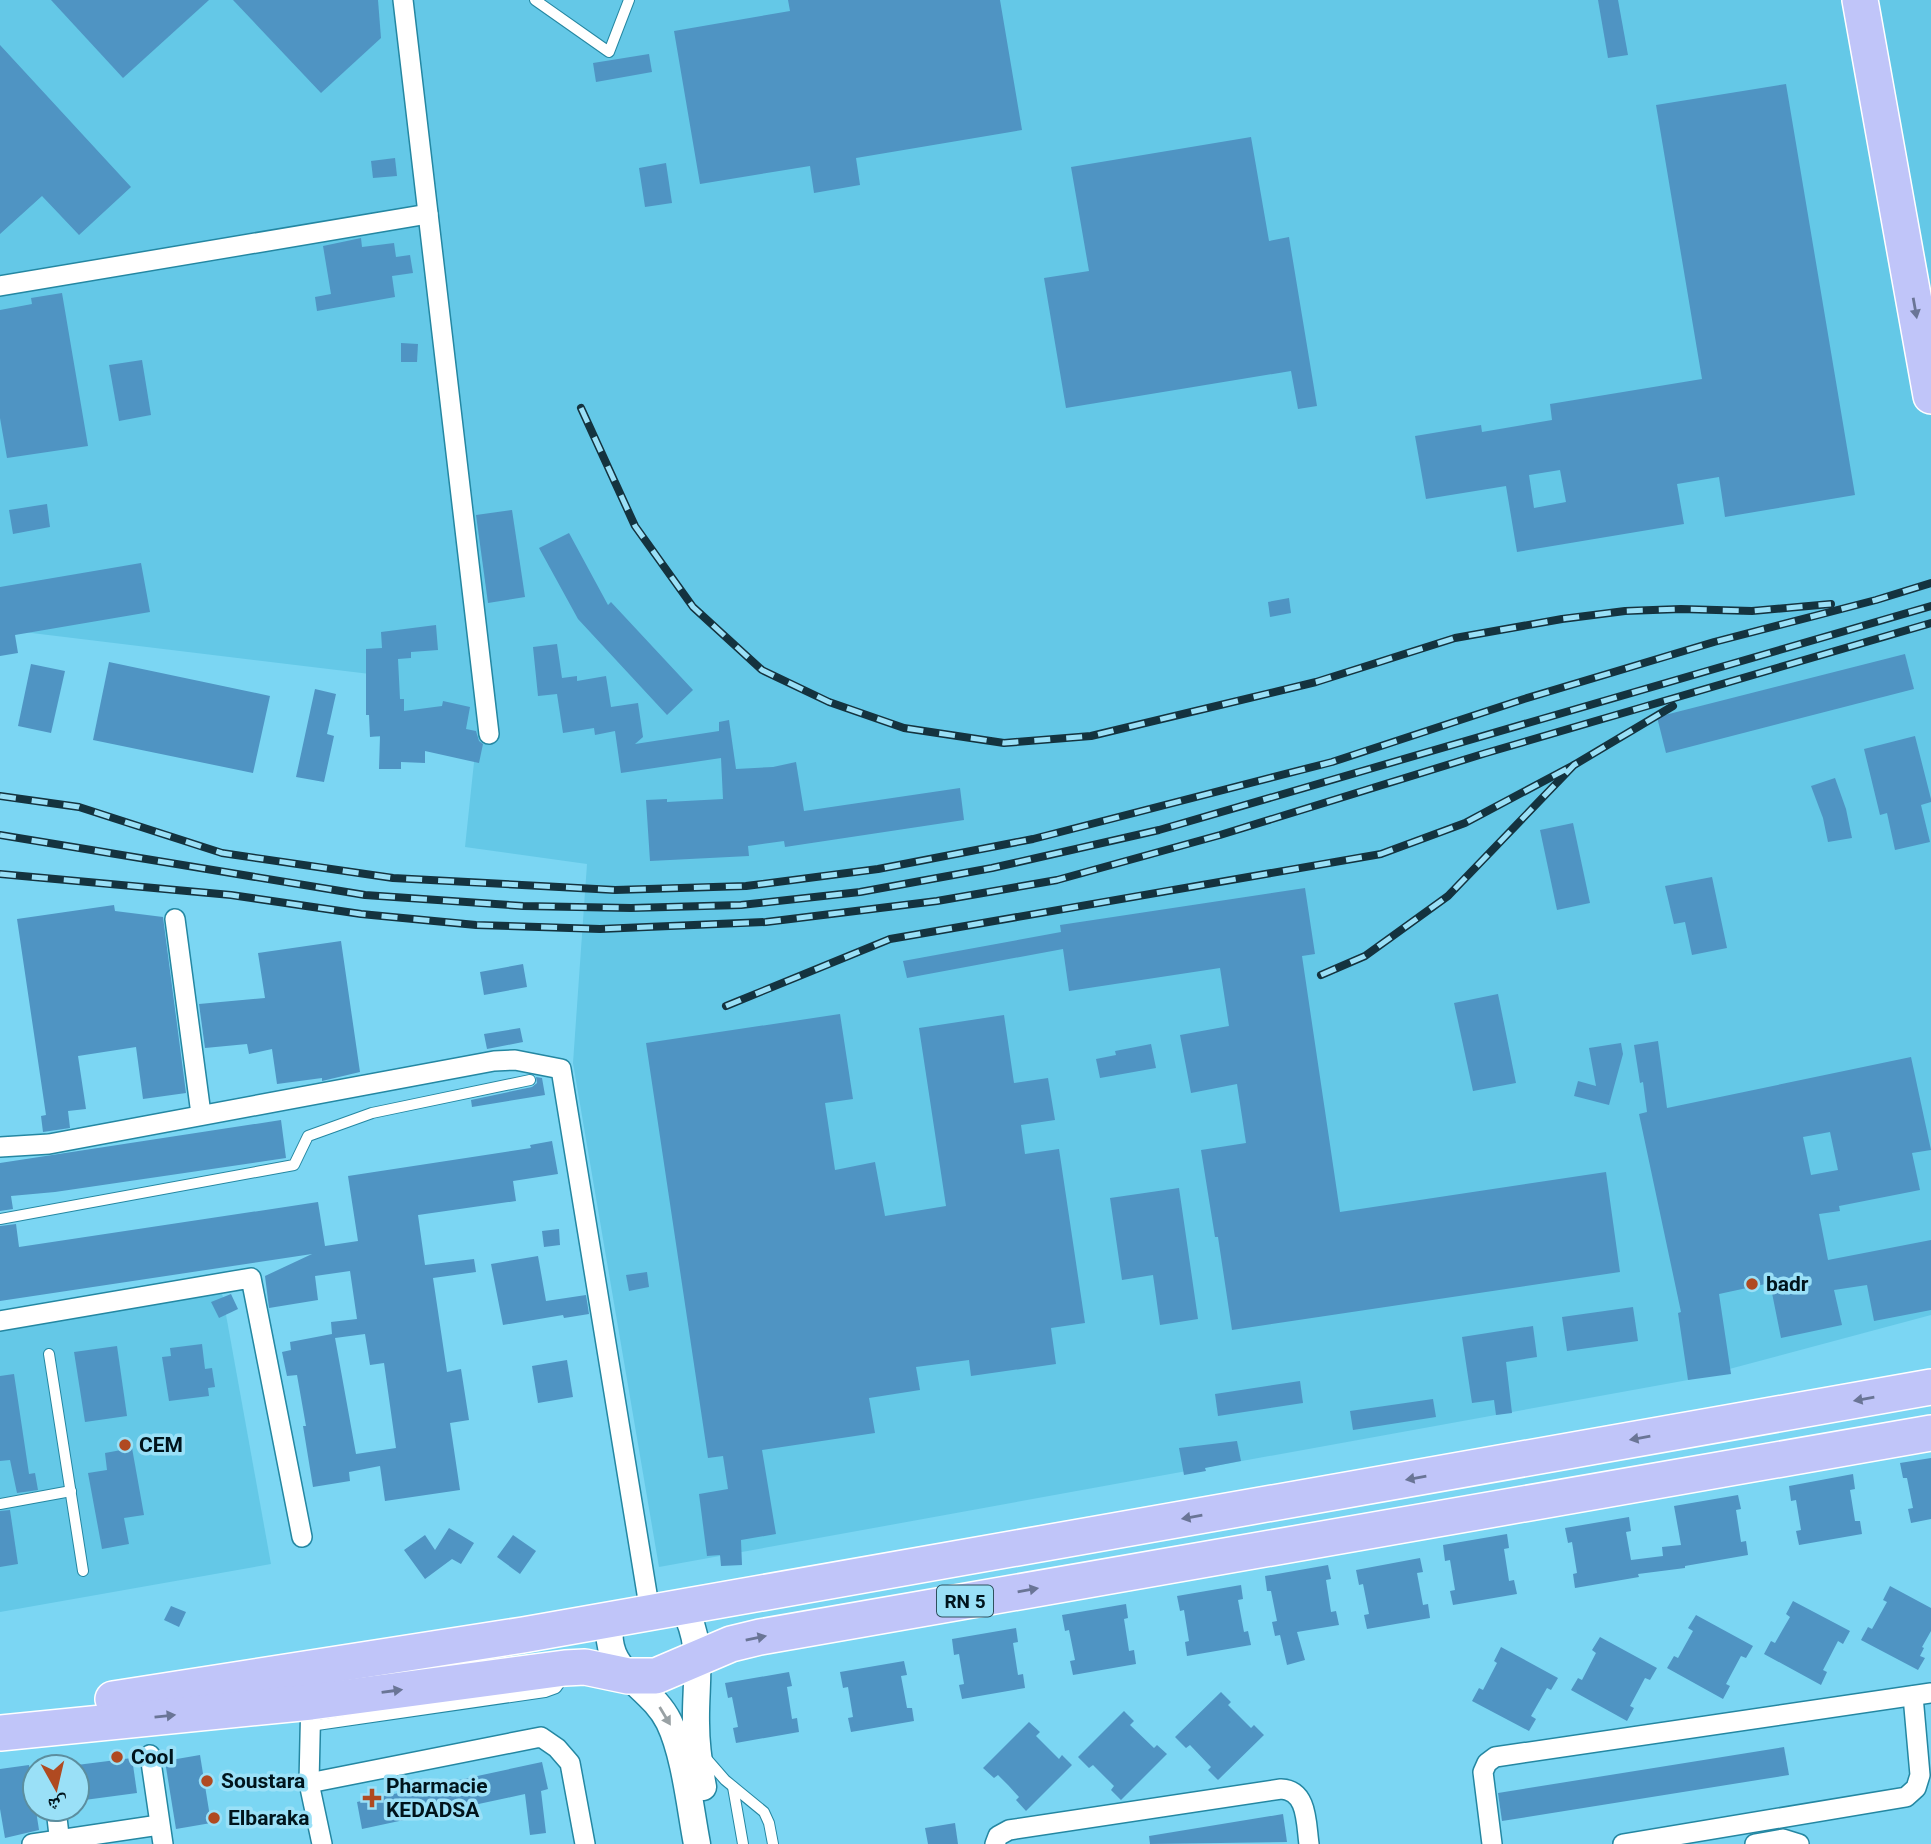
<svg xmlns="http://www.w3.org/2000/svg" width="1931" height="1844" font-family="Roboto,'Noto Naskh Arabic',sans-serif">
	<rect width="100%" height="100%" fill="#7bd6f3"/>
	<g fill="#64c8e7">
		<path d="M0,0H1931V1315L1688,1380L659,1567L573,1063L587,864L465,847L475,753L373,736L370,674L7,630L0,655Z"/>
		<path d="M221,1287L271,1564L0,1612V1326Z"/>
	</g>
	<g fill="#4f94c3" fill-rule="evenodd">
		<path d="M51,0H209L123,78Z"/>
		<path d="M233,0H378L381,38L321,93Z"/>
		<path d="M788,0H1000L1022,130L856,158L860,185L814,193L810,166L700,184L674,31L790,11Z"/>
		<path d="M1598,0H1618L1628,55L1608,58Z"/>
		<path d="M0,45L131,187L79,235L42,196L0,234Z"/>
		<path d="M649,54L652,72L596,82L593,63Z"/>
		<path d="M1786,84L1855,495L1725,517L1719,477L1677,484L1684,524L1517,552L1506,486L1426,499L1415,436L1481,425L1482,432L1552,420L1550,404L1702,379L1656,105ZM1560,470L1566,502L1534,508L1529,475Z"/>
		<path d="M1251,137L1269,241L1289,237L1317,406L1298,409L1291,371L1066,408L1044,278L1089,271L1071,167Z"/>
		<path d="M395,158L397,176L373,178L371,161Z"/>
		<path d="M666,163L672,203L645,207L639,168Z"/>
		<path d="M361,238L362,247L394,243L396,257L410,255L413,273L392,276L395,297L317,311L315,297L331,294L323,246Z"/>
		<path d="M62,293L88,446L7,458L0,418V310L32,304L31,298Z"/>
		<path d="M401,343L418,344L417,362H401Z"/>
		<path d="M142,360L151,415L119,421L109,365Z"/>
		<path d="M47,504L50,527L13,534L9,510Z"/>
		<path d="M512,510L525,597L488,603L476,515Z"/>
		<path d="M569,533L608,605L611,602L693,690L667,715L578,619L539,548Z"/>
		<path d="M141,563L150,612L15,635L18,653L0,656V587Z"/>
		<path d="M1289,598L1291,613L1270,617L1268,602Z"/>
		<path d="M436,625L438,650L411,652V658L398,659L400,699H404V711L442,706L443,701L470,707L466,729L476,731L479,741L483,744L479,763L425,751V763L401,762V769H379L380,736L370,737L369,715H366V649L382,648L381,632Z"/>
		<path d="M557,644L562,678L577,676V681L606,676L611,707L638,703L643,737L635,744L719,731V722L729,720L736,769L773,767L796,762L804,811L960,788L964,820L785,847L784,841L748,846L749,856L650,861L646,800L667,799V802L723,799L721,758L621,773L615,731L595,735L594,728L563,733L557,694L538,696L533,647Z"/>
		<path d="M1905,654L1914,689L1666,753L1657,717Z"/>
		<path d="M109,662L270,696L253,773L93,740Z"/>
		<path d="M31,664L65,671L51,733L18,726Z"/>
		<path d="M315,689L336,694L327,734L334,736L324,782L296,777Z"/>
		<path d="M1915,736L1931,799V802L1921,805L1930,842L1895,850L1887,813L1880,815L1864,749Z"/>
		<path d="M1835,778L1846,809L1852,838L1828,842L1823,818L1811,786Z"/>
		<path d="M1573,823L1590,903L1557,910L1540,830Z"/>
		<path d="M1712,877L1727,948L1692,955L1685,922L1674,924L1665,886Z"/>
		<path d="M1305,888L1315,954L1302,956L1340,1212L1606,1172L1620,1272L1232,1330L1218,1237H1215L1201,1150L1246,1143L1237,1084L1191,1093L1180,1035L1229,1026L1220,968L1069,991L1063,949L907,978L903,961L1061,932L1060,925Z"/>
		<path d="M114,905L115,911L163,917L186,1093L143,1099L136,1047L78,1056L86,1109L68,1111L70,1128L43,1132L41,1116L46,1115L17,919Z"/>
		<path d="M341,941L360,1072L322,1081V1078L277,1084L272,1049L249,1054L247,1044L205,1048L199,1004L265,998L258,953Z"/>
		<path d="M523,964L527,987L484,995L480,972Z"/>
		<path d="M1498,994L1516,1083L1473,1091L1454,1003Z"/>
		<path d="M840,1014L853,1099L825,1103L835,1170L875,1162L885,1216L946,1206L919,1028L1004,1015L1014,1083L1048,1078L1055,1120L1021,1125L1025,1154L1059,1149L1085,1323L1051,1328L1056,1364L971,1376L969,1360L916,1367L920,1390L869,1398L875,1433L762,1450L776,1534L741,1540L742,1565L721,1566L720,1555L707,1556L699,1494L728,1489L723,1456L708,1458L646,1043Z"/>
		<path d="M520,1028L523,1042L487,1049L484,1034Z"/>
		<path d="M1658,1041L1667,1108L1911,1057L1931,1150L1912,1153L1920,1190L1839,1206L1840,1211L1819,1214L1828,1260L1931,1240V1310L1874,1321L1867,1285L1834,1290L1842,1325L1781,1338L1770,1283L1719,1294L1731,1374L1688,1380L1678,1313L1681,1312L1639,1114L1647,1112L1643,1082L1640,1083L1634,1045ZM1830,1132L1838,1170L1811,1175L1803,1137Z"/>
		<path d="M1621,1043L1623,1054L1609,1105L1574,1096L1578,1081L1596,1086L1589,1048Z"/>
		<path d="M1151,1044L1156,1068L1100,1078L1096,1059L1116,1055L1115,1051Z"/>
		<path d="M536,1077L542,1078L545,1095L472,1107L471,1100L532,1087L537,1083Z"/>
		<path d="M281,1120L286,1158L55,1192L11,1196L13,1209L0,1211V1163Z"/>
		<path d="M552,1141L558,1174L513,1181L516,1201L418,1215L425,1265L474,1259L476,1272L433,1278L447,1372L461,1369L469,1420L450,1423L460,1490L385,1501L380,1466L349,1472L350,1481L313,1487L303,1426H306L297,1375L287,1376L282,1352L291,1350L290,1342L332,1334L331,1322L357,1319L350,1271L315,1276L318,1300L269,1308L265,1276L312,1254L0,1301V1226L16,1224L19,1247L318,1202L325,1246L358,1241L348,1176L531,1148L530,1145ZM365,1334L370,1365L384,1363L396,1448L356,1454L335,1338Z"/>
		<path d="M1179,1188L1198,1319L1160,1325L1153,1275L1122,1280L1110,1198Z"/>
		<path d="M559,1229L560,1245L544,1247L542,1231Z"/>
		<path d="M538,1256L546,1301L586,1295L589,1314L564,1318L563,1315L503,1325L491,1264Z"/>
		<path d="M647,1272L649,1287L629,1291L626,1275Z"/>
		<path d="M231,1294L238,1309L219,1318L211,1302Z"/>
		<path d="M1633,1307L1638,1341L1567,1351L1562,1317Z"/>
		<path d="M1533,1326L1537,1357L1506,1362L1512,1413L1496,1415L1494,1400L1472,1403L1462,1337Z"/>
		<path d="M202,1344L205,1369L212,1368L215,1387L208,1388L209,1396L169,1401L162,1357L171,1356L170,1348Z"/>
		<path d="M117,1346L127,1416L85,1422L74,1352Z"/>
		<path d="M567,1360L573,1397L538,1403L532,1366Z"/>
		<path d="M14,1374L29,1474L35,1473L38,1490L17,1493L10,1460L0,1461V1376Z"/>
		<path d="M1300,1381L1303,1403L1218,1416L1215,1394Z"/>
		<path d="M1433,1399L1436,1417L1353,1430L1350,1411Z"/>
		<path d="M1237,1441L1241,1461L1205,1468L1206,1471L1184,1475L1179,1448Z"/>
		<path d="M132,1448L144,1515L124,1518L129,1544L102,1549L88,1473L107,1470L105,1453Z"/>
		<path d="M1931,1458V1519L1911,1523L1908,1509L1913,1508L1907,1478H1903L1900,1463Z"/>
		<path d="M1853,1474L1855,1489L1850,1490L1855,1521H1860L1862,1534L1799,1545L1796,1531L1801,1530L1796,1500L1791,1501L1789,1486Z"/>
		<path d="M1738,1495L1741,1509L1736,1510L1741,1542L1746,1541L1748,1555L1685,1566V1568L1638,1574L1639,1577L1575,1588L1573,1574L1577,1573L1572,1542L1568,1543L1565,1528L1629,1517L1631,1531L1626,1532L1631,1560L1663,1556L1662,1547L1681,1545L1674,1506Z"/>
		<path d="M10,1510L18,1564L0,1567V1511Z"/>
		<path d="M449,1528L474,1543L461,1564L452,1559L425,1579L404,1550L425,1535L435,1550Z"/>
		<path d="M1507,1534L1509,1548L1504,1549L1509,1581L1514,1580L1517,1594L1453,1605L1450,1591L1455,1590L1450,1560L1445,1561L1443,1545Z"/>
		<path d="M513,1535L536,1551L520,1574L497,1557Z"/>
		<path d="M1420,1558L1423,1572L1417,1573L1423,1605L1428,1604L1430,1618L1367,1629L1364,1615L1369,1614L1363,1584L1359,1585L1356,1570Z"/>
		<path d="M1328,1565L1331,1579L1326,1580L1331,1612L1336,1611L1339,1625L1297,1632L1305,1660L1287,1665L1280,1635L1275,1636L1272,1622L1277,1621L1271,1591H1267L1265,1576Z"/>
		<path d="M1241,1585L1243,1599L1238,1600L1244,1632L1248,1631L1251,1645L1187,1656L1185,1642L1189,1641L1184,1610L1180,1611L1177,1596Z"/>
		<path d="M1890,1586L1931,1608V1631L1922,1647L1924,1648L1920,1656L1925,1658L1918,1670L1861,1640L1868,1627L1872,1629L1887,1602L1883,1600Z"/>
		<path d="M1793,1601L1850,1631L1843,1644L1838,1641L1823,1670L1827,1672L1821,1685L1764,1654L1771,1641L1775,1643L1783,1629L1790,1617L1786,1614Z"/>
		<path d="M1126,1604L1128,1618L1124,1619L1129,1651L1134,1650L1136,1664L1073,1675L1070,1661L1075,1660L1069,1630L1065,1631L1062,1615Z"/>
		<path d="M171,1606L186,1612L179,1627L164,1620Z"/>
		<path d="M1696,1615L1753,1646L1746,1658L1741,1656L1726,1684L1730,1686L1723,1699L1667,1668L1674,1656L1678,1658L1693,1631L1688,1628Z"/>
		<path d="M1016,1628L1018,1642L1013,1643L1018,1675L1023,1674L1025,1688L962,1699L959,1685L964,1684L959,1654L954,1655L952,1639Z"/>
		<path d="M1600,1637L1657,1668L1650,1680L1645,1678L1630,1706L1634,1708L1627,1721L1571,1690L1578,1678L1582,1680L1596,1653L1592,1650Z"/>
		<path d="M1501,1647L1558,1678L1551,1690L1547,1688L1531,1716L1536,1719L1529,1731L1472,1701L1479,1688L1483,1690L1497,1663L1494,1661Z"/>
		<path d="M904,1661L907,1675L901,1676L907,1708H912L914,1721L851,1732L848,1718L853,1717L848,1687L843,1688L840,1672Z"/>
		<path d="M789,1672L792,1686L787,1687L792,1719L797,1718L799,1732L736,1743L733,1728L738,1727L732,1697L728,1698L725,1683Z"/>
		<path d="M1221,1692L1231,1702L1228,1705L1251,1728L1254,1725L1264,1735L1218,1780L1208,1770L1211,1767L1190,1745L1186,1748L1175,1737Z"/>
		<path d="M1124,1711L1134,1721L1130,1725L1154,1748L1157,1745L1167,1754L1121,1800L1111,1790L1114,1786L1093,1765L1089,1768L1078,1757Z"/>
		<path d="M1029,1722L1040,1732L1036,1736L1059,1759L1062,1755L1072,1765L1026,1811L1016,1800L1019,1797L1008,1785L998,1775L994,1778L983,1768Z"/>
		<path d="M1784,1747L1789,1775L1502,1821L1498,1793Z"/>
		<path d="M200,1755L211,1823L176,1829L165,1761Z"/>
		<path d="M132,1758L137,1793L77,1801V1765Z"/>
		<path d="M542,1762L548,1789L541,1791L546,1833L530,1835L525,1794L362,1829L357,1802Z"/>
		<path d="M29,1765L39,1830L5,1838L0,1809V1769Z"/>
		<path d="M1283,1814L1287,1842L1150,1844L1149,1836Z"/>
		<path d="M955,1823L958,1844H928L925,1828Z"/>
	</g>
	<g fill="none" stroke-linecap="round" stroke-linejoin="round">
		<defs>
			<g id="lane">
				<path d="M535,0L609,52L629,0"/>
				<path d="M0,1219L294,1165L308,1136L372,1113L530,1080"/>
				<path d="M49,1354L83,1571"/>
				<path d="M0,1504L71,1491"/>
				<path d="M310,1726L545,1692L556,1688L563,1678"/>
				<path d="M705,1757L725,1780L764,1812L769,1823L773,1844"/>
				<path d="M733,1787L743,1844"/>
			</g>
			<g id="street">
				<path d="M403,0L489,734"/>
				<path d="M0,286L428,214"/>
				<path d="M175,919L201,1114"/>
				<path d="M0,1147L49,1144L494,1061L515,1060L561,1069L650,1612"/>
				<path d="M0,1321L251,1278L302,1537"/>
				<path d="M311,1695L309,1783L322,1844"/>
				<path d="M150,1755L163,1844"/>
				<path d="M309,1783L541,1737L557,1748L570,1763L585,1844"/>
				<path d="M56,1809L60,1844"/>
				<path d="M32,1844L159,1825"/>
				<path d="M995,1844L998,1836L1009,1830L1281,1789C1308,1790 1306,1824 1309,1844"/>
				<path d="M1492,1844L1483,1772L1487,1763L1495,1757L1931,1693"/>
				<path d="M1623,1844L1906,1797L1916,1788L1920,1775L1913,1696"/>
				<path d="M1755,1844L1783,1839L1799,1844"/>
			</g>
			<g id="secondary">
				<path d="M683,1607C705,1645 695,1681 696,1723C696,1745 699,1766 703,1787"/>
				<path d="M611,1619C600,1673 649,1682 669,1722C685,1755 690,1808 697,1844"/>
			</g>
			<g id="highway">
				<path d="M1860,0L1931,396"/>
				<path d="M113,1699L523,1635L1931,1387"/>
				<path d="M0,1733L311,1702L565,1668L585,1667L628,1676H656L731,1644L760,1637L1931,1433"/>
			</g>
		</defs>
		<use href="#lane" stroke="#2487a2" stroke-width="12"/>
		<use href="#street" stroke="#2487a2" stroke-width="22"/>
		<use href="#secondary" stroke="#2487a2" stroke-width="29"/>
		<use href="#highway" stroke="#fff" stroke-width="38"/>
		<use href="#lane" stroke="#fff" stroke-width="10"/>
		<use href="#street" stroke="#fff" stroke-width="19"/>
		<use href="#secondary" stroke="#fff" stroke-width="26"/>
		<use href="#highway" stroke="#c0c5f9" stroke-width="35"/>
		<defs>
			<g id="rail">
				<path d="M581,408L635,526L693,607L762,670L829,702L904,728L1004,743L1091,736L1316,682L1455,638L1562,619L1625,611L1681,609L1752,611L1831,604"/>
				<path d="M0,796L79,807L222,853L393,878L615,890L746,886L878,869L1033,839L1332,762L1524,699L1714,642L1876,600L1931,583"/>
				<path d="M0,835L365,895L523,906L631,908L741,905L860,892L992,868L1159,830L1931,606"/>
				<path d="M0,874L231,895L361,914L476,925L600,929L766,922L937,901L1057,880L1220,835L1486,753L1931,623"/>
				<path d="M1321,975L1365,956L1448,896L1574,765L1673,706"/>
				<path d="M726,1006L890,939L1381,854L1465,823L1574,765"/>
			</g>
		</defs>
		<use href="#rail" stroke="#14333f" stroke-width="8"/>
		<use href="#rail" stroke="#9ae0f7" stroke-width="5" stroke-dasharray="16" stroke-linecap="butt"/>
	</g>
	<defs><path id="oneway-solid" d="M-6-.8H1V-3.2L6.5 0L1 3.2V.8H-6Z" transform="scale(1.75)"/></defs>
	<g fill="#6a7596">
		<use href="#oneway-solid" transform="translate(1915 308) rotate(80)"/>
		<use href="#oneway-solid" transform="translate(1864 1399) rotate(170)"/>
		<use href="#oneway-solid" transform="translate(1640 1438) rotate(170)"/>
		<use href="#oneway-solid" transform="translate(1416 1478) rotate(170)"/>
		<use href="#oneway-solid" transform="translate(1192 1517) rotate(170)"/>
		<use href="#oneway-solid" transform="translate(1028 1590) rotate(-10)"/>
		<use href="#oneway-solid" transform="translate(756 1638) rotate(-11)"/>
		<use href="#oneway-solid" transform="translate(392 1691) rotate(-8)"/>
		<use href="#oneway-solid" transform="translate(165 1716) rotate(-6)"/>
	</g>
	<use fill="#99a1a4" href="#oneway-solid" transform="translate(665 1716) rotate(59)"/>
	<g fill="#b04a21" stroke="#9ae0f7" stroke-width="2.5">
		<circle cx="1752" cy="1284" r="7"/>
		<circle cx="125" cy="1445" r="7"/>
		<circle cx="117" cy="1757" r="7"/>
		<circle cx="207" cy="1781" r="7"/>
		<path d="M368.5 1787.5h7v7h7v7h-7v7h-7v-7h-7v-7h7z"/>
		<circle cx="214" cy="1818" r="7"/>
	</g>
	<g text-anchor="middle" stroke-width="7" stroke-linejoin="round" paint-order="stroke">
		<rect fill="#9ae0f7" stroke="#2e515e" stroke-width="2" x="937" y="1585.5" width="56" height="31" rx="5"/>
		<g font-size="19" font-weight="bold" fill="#00141c">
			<text x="965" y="1608">RN 5</text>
		</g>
		<g font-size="21" font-weight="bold" fill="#00141c" stroke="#9ae0f7" text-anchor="start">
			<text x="1766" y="1291">badr</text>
			<text x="139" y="1452">CEM</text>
			<text x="131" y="1764">Cool</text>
			<text x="221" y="1788">Soustara</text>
			<text x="386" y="1793">Pharmacie<tspan x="386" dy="24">KEDADSA</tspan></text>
			<text x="228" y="1825">Elbaraka</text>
		</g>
	</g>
	<g transform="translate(56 1788) rotate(172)"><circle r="33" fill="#9ae0f7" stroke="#5c8e9f" stroke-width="2"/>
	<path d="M0-5L12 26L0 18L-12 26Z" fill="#b04a21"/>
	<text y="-10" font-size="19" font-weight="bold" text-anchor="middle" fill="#00141c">ش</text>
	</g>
</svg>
